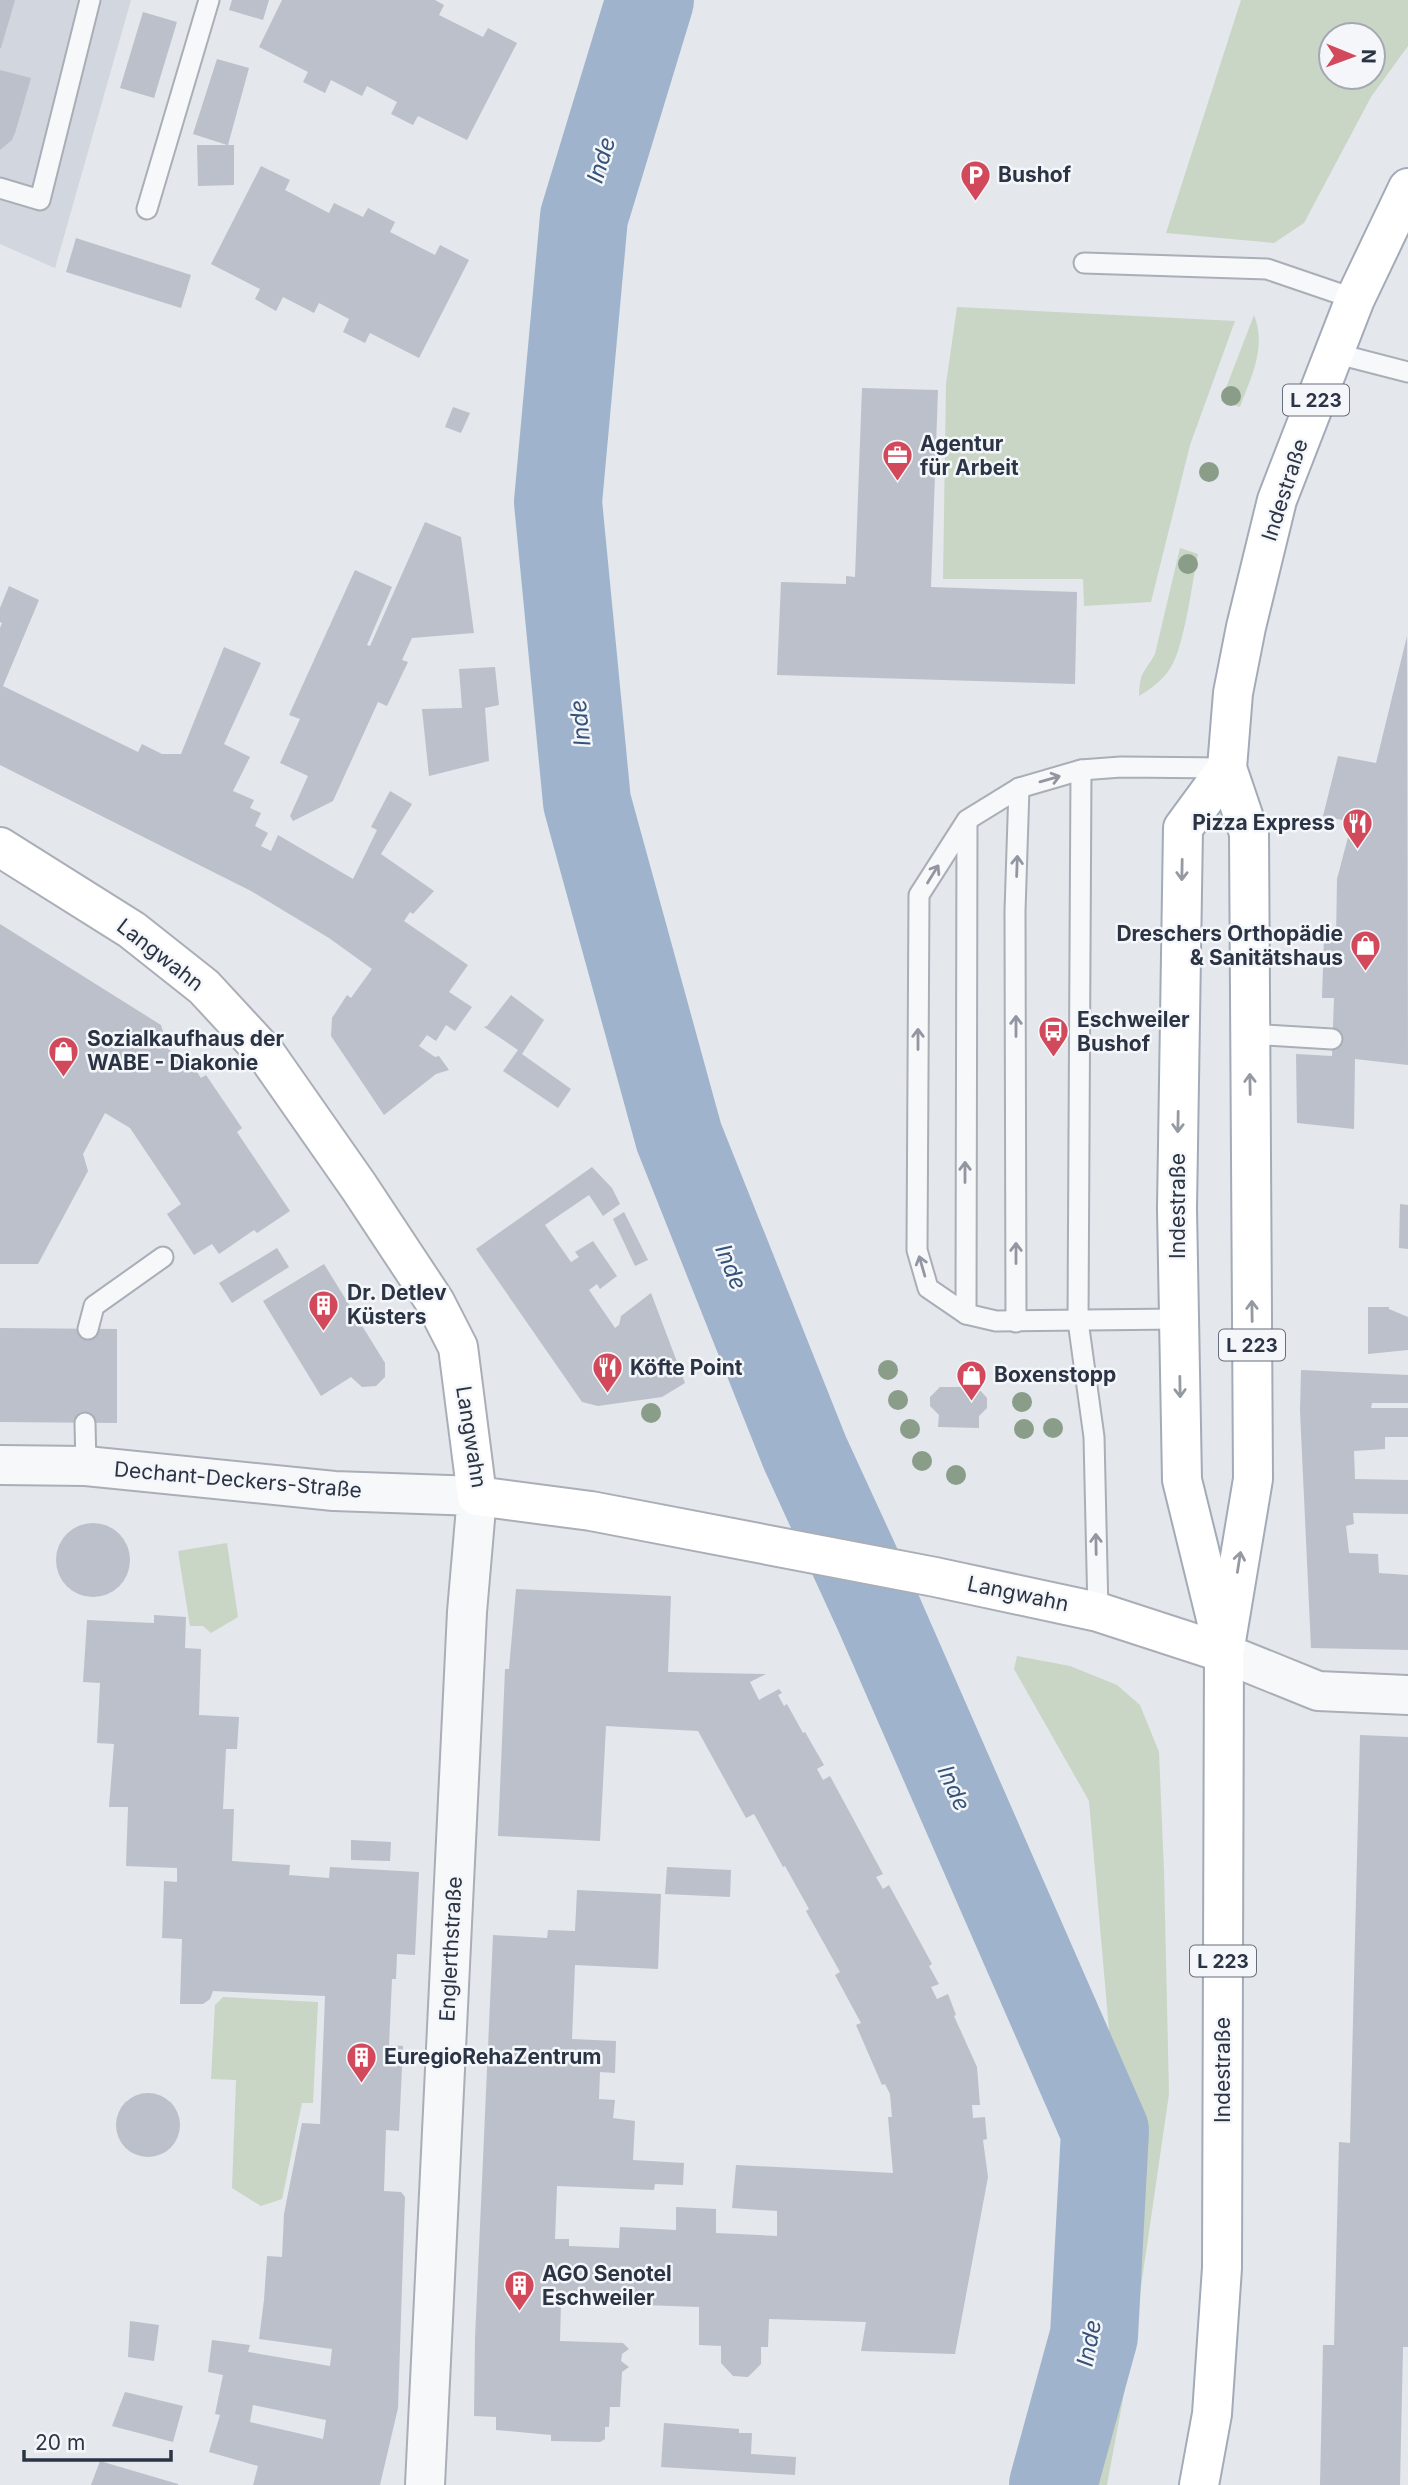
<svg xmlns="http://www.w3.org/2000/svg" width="1408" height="2485" font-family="Inter,sans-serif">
	<rect width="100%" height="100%" fill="#e4e7ec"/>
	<path fill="#d2d6de" d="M0,0H131L55,268L0,244Z"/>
	<g fill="#c9d6c5" fill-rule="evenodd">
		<path d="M1241,0H1408V46L1371,97L1304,223L1274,243L1166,233ZM1331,35H1373V77H1331Z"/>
		<path d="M957,307L1235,321L1190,445L1151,602L1084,606L1083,579H943L946,384Z"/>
		<path d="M1254,315C1267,347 1251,377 1240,407L1221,401Z"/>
		<path d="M1180,548L1198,554C1192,582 1185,644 1171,667C1163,680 1152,688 1139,696C1140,670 1144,674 1155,654Z"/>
		<path d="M227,1543L238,1617L211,1633L203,1626H190L178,1551Z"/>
		<path d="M1017,1656L1070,1666L1117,1685L1140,1705L1159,1752L1164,1871L1169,2094L1131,2356L1107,2485H1064L1100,2359L1118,2133L1089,1801L1014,1669Z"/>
		<path d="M223,1997L318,2002L313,2103H302L282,2199L261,2206L232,2188L236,2080L211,2079L215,2005Z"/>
	</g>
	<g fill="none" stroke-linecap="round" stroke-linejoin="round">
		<path stroke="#9fb4cc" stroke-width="88" d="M650,0L584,217L558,502L587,802L679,1137L805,1453L878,1612L1105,2131L1094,2336L1053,2485"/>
	</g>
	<g fill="#bbc0ca" fill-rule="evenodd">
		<path d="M0,0H15L1,48H0Z"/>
		<path d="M232,0H269L263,20L229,10Z"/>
		<path d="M282,0H435L444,5L439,15L483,37L488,28L517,43L467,140L418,116L413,125L391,114L397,102L367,86L362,96L331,80L325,93L303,82L308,72L259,47Z"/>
		<path d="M143,12L177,22L154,98L120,88Z"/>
		<path d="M217,59L249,68L228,145H234V185L198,186L197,145H227L193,134Z"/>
		<path d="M0,70L31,78L15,133L12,140L0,150Z"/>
		<path d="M261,166L290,180L285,190L329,213L334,203L363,217L368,208L395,222L390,232L435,255L440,245L469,260L419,358L370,333L365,343L343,332L349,319L319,303L314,313L283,297L276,311L255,299L260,289L211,264Z"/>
		<path d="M76,238L191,275L181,308L66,272Z"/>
		<path d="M862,388L938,390L931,587L1077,592L1075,684L777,675L781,582L846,584V576L855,577Z"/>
		<path d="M453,407L470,413L461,433L445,427Z"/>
		<path d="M425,522L461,537L474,633L412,638L402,660L408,662L387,706L378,702L333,801L293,821L290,816L308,776L280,763L300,719L289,715L355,570L392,587L367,645L370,646Z"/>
		<path d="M9,586L39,600L3,686L138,752L142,744L162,754H181L224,647L261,663L224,744L250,757L233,791L254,800L250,808L261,813L255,826L268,833L261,846L271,851L278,835L353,879L377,830L371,827L390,791L412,804L381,854L434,891L413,914L410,912L404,921L468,965L449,992L472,1007L455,1031L446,1025L436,1041L427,1035L419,1046L435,1057L439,1056L449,1070L436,1074L384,1115L331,1036L332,1018L347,995L351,998L372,969L329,938L251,891L0,765V628L2,623L0,622V608Z"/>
		<path d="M1407,636L1408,1065L1355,1059L1354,1129L1297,1123L1296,1054L1332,1056L1334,998H1322L1324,937L1336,938L1337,879L1352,822L1323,816L1338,756L1376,763Z"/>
		<path d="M495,667L499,705L485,708L489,761L429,776L422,709L462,708L459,669Z"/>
		<path d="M0,924L161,1025L168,1049L193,1066L201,1078L206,1075L242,1128L237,1132L290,1211L257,1233L254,1230L219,1254L212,1244L194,1255L167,1214L181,1204L130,1128L105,1113L83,1154L88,1171L38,1264H0Z"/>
		<path d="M511,995L544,1020L522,1054L571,1089L558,1108L503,1071L518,1050L484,1027L487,1026Z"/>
		<path d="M592,1167L612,1188L620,1204L603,1216L589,1195L545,1225L571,1262L579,1257L575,1252L593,1241L617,1276L600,1289L597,1284L589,1290L615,1328L619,1325L621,1316L651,1293L685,1383L662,1397L598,1406L582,1402L476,1249Z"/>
		<path d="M1400,1204L1408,1205V1249L1399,1248Z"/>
		<path d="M624,1212L648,1260L635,1266L613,1219Z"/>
		<path d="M277,1248L289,1267L232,1303L219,1283Z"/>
		<path d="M324,1264L385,1363V1377L376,1386L362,1387L351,1377L321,1396L263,1301Z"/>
		<path d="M1368,1307H1389V1309L1408,1317V1350L1368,1354Z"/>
		<path d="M0,1328L117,1329V1423L0,1422Z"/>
		<path d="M1301,1370L1408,1375V1403H1372L1371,1408H1408V1437H1385V1449L1354,1451L1355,1479L1408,1480V1514L1353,1513L1354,1524L1346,1526L1349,1553L1378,1554L1379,1573L1408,1575V1650L1311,1648L1300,1411Z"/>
		<path d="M940,1387H977L987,1398V1408L979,1416V1428L938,1427L939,1415L930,1406V1397Z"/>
		<circle cx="93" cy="1560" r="37"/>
		<path d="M516,1589L671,1596L668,1672L766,1674L750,1682L759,1700L779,1689L782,1693L778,1695L784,1706L787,1704L803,1733L805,1732L824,1765L817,1769L823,1780L830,1776L883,1874L876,1877L883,1889L889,1885L932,1964L929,1966L939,1984L931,1987L937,1999L948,1994L956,2015L954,2016L977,2067L980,2105H972L973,2118L985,2117L987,2139L983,2140L988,2177L955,2354L861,2351L866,2322L769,2319L768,2347H761V2364L748,2377L733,2376L721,2363V2346L699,2345V2307L561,2302L560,2341L623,2343L629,2349L622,2354L621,2361L629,2367L622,2372L620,2407H610L609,2427H605V2439L600,2442L551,2441V2435L496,2430V2417L474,2416L475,2338L493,1935L547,1938L548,1930L575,1931L577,1890L661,1894L658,1969L575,1965L572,2039L616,2041L615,2073L600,2072L599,2099L615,2100L613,2118L635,2121L633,2160L684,2163L683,2185L655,2184L654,2190L557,2186L555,2239H569V2246L619,2248L620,2227L676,2230V2207L716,2209V2233L777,2236V2211L732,2208L736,2165L893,2173L888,2117H892L890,2094L885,2084L882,2085L856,2025L861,2023L835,1975L840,1972L806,1911L809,1909L785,1866L783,1867L754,1814L746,1818L698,1731L606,1726L600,1841L498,1836L505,1669H509Z"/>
		<path d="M154,1615L186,1617L185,1648L201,1649L199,1715L239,1717L237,1749H226L223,1809H234L232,1861L290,1865L289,1875L329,1878L330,1867L419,1872L415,1955L397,1954L396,1979H392L389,2045L403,2046L399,2131L386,2130L384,2191L401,2192L405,2197L398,2408L380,2485H253L258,2466L209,2452L220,2415L215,2414L223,2375L208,2372L212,2340L250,2345L248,2352L330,2366L332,2349L259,2339L264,2300L267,2256L282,2257L284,2214L302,2123L320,2124L325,1996L213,1991L210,1999L203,2004H180L182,1939L162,1938L164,1881L177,1882V1868L126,1866L128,1807H109L114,1744L97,1743L100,1683L83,1682L87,1620L154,1623ZM253,2405L326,2420L323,2439L250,2422Z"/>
		<path d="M1360,1735L1408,1737V2347H1403L1400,2485H1320L1323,2345H1334L1339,2142L1350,2143Z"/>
		<path d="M351,1840L391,1842L390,1861L351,1860Z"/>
		<path d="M667,1867L731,1870L730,1897L665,1894Z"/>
		<circle cx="148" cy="2125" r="32"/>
		<path d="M130,2321L159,2325L154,2361L128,2357Z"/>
		<path d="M125,2392L183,2406L173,2442L112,2426Z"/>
		<path d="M664,2423L739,2429V2433H752L751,2454L796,2457L795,2475L661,2467Z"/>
		<path d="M100,2461L178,2484V2485H91Z"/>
	</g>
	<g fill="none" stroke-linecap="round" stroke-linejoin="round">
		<defs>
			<g id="lane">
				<path d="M0,188L40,200L90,0"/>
				<path d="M147,209L209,0"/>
				<path d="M1084,263L1267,269L1355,299"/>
				<path d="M1334,353L1408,372"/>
				<path d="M1081,770L1078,1321L1094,1437L1098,1612"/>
				<path d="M1249,1034L1332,1039"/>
				<path d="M966,1314L967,821"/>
				<path d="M1179,1319L996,1321L966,1314L928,1288L917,1250L919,895L967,820L1019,788L1081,770L1121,767L1227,768"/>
				<path d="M1016,1322L1015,911L1019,788"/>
				<path d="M88,1329L94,1306L163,1257"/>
				<path d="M85,1423L86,1466"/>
			</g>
			<g id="street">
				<path d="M0,1465L86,1466L334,1491L477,1496L467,1612L425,2485"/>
				<path d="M1224,1653L1318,1691L1408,1695"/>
			</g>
			<path id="secondary" d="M0,847L132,930L204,987L266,1054L359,1187L435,1302L458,1347L477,1496L591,1511L935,1577L1098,1612L1224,1653"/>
			<g id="primary">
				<path d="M1221,1639L1182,1480L1177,1209L1183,828L1227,768"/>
				<path d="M1199,2485L1212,2414L1222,2268L1224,1653L1253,1479L1249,833L1227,768L1233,693L1246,627L1277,500L1355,299L1408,188"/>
			</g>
		</defs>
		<use href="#lane" stroke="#a9aeb7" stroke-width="23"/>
		<use href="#street" stroke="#a9aeb7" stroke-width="42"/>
		<use href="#secondary" stroke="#a9aeb7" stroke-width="42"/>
		<use href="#primary" stroke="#a3abb8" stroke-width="42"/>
		<use href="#lane" stroke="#f7f8fa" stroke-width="19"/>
		<use href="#street" stroke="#f7f8fa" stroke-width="38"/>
		<use href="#secondary" stroke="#fff" stroke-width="38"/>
		<use href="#primary" stroke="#fff" stroke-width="38"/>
	</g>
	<g fill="#899d89">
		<circle cx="1231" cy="396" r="10"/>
		<circle cx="1209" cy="472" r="10"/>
		<circle cx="1188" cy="564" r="10"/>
		<circle cx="888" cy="1370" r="10"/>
		<circle cx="898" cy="1400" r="10"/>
		<circle cx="1022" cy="1402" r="10"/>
		<circle cx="651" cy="1413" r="10"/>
		<circle cx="1053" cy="1428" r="10"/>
		<circle cx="910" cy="1429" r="10"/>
		<circle cx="1024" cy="1429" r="10"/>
		<circle cx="922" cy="1461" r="10"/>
		<circle cx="956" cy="1475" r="10"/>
	</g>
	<defs><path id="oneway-shaft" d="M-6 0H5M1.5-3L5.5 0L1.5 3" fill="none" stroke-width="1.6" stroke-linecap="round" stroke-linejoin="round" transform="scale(1.75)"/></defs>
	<g stroke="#9196a0">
		<use href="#oneway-shaft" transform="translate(1050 779) rotate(-16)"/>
		<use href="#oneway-shaft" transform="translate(1017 866) rotate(-88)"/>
		<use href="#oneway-shaft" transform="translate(933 874) rotate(-58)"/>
		<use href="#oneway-shaft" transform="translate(1016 1026) rotate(-90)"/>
		<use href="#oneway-shaft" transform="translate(918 1039) rotate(-90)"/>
		<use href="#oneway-shaft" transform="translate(965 1172) rotate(-90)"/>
		<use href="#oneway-shaft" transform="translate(1016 1253) rotate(-90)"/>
		<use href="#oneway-shaft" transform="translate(922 1266) rotate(-106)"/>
		<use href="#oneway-shaft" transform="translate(1096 1544) rotate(-91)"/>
	</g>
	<g stroke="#959aa2">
		<use href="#oneway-shaft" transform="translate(1182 870) rotate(91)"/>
		<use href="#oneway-shaft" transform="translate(1250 1084) rotate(-91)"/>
		<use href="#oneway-shaft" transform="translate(1178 1122) rotate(91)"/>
		<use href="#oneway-shaft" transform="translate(1252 1311) rotate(-91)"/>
		<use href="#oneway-shaft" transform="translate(1180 1387) rotate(89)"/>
		<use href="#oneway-shaft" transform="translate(1239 1562) rotate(-81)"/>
	</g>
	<defs>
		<symbol id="parking-pin" viewBox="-11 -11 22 30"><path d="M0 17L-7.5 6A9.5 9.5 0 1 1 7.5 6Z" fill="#d1495b" stroke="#f4f6f9"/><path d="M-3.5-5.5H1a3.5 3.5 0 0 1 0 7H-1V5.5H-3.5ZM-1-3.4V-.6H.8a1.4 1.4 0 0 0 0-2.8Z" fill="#fff"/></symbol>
		<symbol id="office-pin" viewBox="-11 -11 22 30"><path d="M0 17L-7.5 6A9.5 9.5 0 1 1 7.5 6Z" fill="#d1495b" stroke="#f4f6f9"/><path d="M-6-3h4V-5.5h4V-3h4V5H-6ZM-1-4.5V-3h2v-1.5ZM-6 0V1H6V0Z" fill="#fff"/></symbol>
		<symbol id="restaurant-pin" viewBox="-11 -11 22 30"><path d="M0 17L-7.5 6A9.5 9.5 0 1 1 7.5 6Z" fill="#d1495b" stroke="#f4f6f9"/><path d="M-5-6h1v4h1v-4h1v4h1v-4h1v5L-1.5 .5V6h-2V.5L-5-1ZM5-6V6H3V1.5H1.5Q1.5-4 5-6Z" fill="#fff"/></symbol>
		<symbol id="shop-pin" viewBox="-11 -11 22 30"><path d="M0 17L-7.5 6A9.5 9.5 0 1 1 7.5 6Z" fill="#d1495b" stroke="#f4f6f9"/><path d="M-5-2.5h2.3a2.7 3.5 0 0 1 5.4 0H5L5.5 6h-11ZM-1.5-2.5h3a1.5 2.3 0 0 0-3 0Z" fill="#fff"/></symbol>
		<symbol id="bus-pin" viewBox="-11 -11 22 30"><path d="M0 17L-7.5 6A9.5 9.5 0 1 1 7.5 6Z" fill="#d1495b" stroke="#f4f6f9"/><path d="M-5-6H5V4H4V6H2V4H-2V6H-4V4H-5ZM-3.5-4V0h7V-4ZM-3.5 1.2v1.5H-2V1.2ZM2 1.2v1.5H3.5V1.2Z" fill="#fff"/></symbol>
		<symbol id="building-pin" viewBox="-11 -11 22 30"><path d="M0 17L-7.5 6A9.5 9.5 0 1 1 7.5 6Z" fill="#d1495b" stroke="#f4f6f9"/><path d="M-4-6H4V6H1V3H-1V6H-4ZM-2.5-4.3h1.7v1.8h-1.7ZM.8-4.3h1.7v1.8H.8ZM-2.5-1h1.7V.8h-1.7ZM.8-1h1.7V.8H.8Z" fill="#fff"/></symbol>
	</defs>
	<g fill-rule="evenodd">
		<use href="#parking-pin" x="958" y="158" width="35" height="47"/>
		<use href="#office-pin" x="880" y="438" width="35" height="47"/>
		<use href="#restaurant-pin" x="1340" y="806" width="35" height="47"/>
		<use href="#shop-pin" x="1348" y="928" width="35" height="47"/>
		<use href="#bus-pin" x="1036" y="1014" width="35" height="47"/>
		<use href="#shop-pin" x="46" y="1034" width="35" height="47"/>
		<use href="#building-pin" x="306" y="1288" width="35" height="47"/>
		<use href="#restaurant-pin" x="590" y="1350" width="35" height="47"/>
		<use href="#shop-pin" x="954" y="1358" width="35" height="47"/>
		<use href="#building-pin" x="344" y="2040" width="35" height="47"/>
		<use href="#building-pin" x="502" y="2268" width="35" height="47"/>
	</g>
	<g text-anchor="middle" stroke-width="5" stroke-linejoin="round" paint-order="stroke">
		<g fill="#f4f6f9" stroke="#676e7b" stroke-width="2">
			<rect x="1283" y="384.5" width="66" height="31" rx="5"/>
			<rect x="1219" y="1329.5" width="66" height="31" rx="5"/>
			<rect x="1190" y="1945.5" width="66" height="31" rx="5"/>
		</g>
		<g font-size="19" font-weight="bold" fill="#2b3445">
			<text x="1316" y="407">L 223</text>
			<text x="1252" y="1352">L 223</text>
			<text x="1223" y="1968">L 223</text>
		</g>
		<g font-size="21" font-weight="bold" fill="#2b3445" stroke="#f4f6f9" text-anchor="start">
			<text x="998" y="182">Bushof</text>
			<text x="920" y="451">Agentur<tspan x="920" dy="24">für Arbeit</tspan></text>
			<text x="1335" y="830" text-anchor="end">Pizza Express</text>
			<text x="1343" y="941" text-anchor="end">Dreschers Orthopädie<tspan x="1343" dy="24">&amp; Sanitätshaus</tspan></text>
			<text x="1077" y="1027">Eschweiler<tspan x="1077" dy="24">Bushof</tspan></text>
			<text x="87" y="1046">Sozialkaufhaus der<tspan x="87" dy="24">WABE - Diakonie</tspan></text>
			<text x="347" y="1300">Dr. Detlev<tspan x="347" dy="24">Küsters</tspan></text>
			<text x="630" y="1375">Köfte Point</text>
			<text x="994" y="1382">Boxenstopp</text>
			<text x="384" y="2064">EuregioRehaZentrum</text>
			<text x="542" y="2281">AGO Senotel<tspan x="542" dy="24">Eschweiler</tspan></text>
		</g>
		<g font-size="21" fill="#2b3445" stroke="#f4f6f9">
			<text transform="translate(1285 490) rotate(-72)" y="7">Indestraße</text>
			<text transform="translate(160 955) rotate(38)" y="7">Langwahn</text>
			<text transform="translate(1178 1206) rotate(-90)" y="7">Indestraße</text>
			<text transform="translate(471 1437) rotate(81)" y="7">Langwahn</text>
			<text transform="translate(238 1480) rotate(5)" y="7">Dechant-Deckers-Straße</text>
			<text transform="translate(1018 1594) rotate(12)" y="7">Langwahn</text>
			<text transform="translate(451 1949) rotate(-87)" y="7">Englerthstraße</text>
			<text transform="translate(1223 2070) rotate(-90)" y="7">Indestraße</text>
		</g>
		<g font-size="23" font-style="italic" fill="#34527a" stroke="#f4f6f9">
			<text transform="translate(601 160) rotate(-73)" y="8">Inde</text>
			<text transform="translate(580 723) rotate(-96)" y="8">Inde</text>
			<text transform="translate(731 1267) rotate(68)" y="8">Inde</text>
			<text transform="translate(954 1788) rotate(66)" y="8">Inde</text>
			<text transform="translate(1089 2343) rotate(-79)" y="8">Inde</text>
		</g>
	</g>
	<g transform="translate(1352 56) rotate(91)"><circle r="33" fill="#f4f6f9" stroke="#a4a8b1" stroke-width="2"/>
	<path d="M0-5L12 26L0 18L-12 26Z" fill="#d1495b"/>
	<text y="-10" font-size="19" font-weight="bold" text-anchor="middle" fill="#2b3445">N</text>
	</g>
	<path d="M24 2450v10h147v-10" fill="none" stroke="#2b3445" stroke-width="3.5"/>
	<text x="35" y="2450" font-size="21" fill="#2b3445" stroke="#f4f6f9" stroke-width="5" paint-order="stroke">20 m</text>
</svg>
